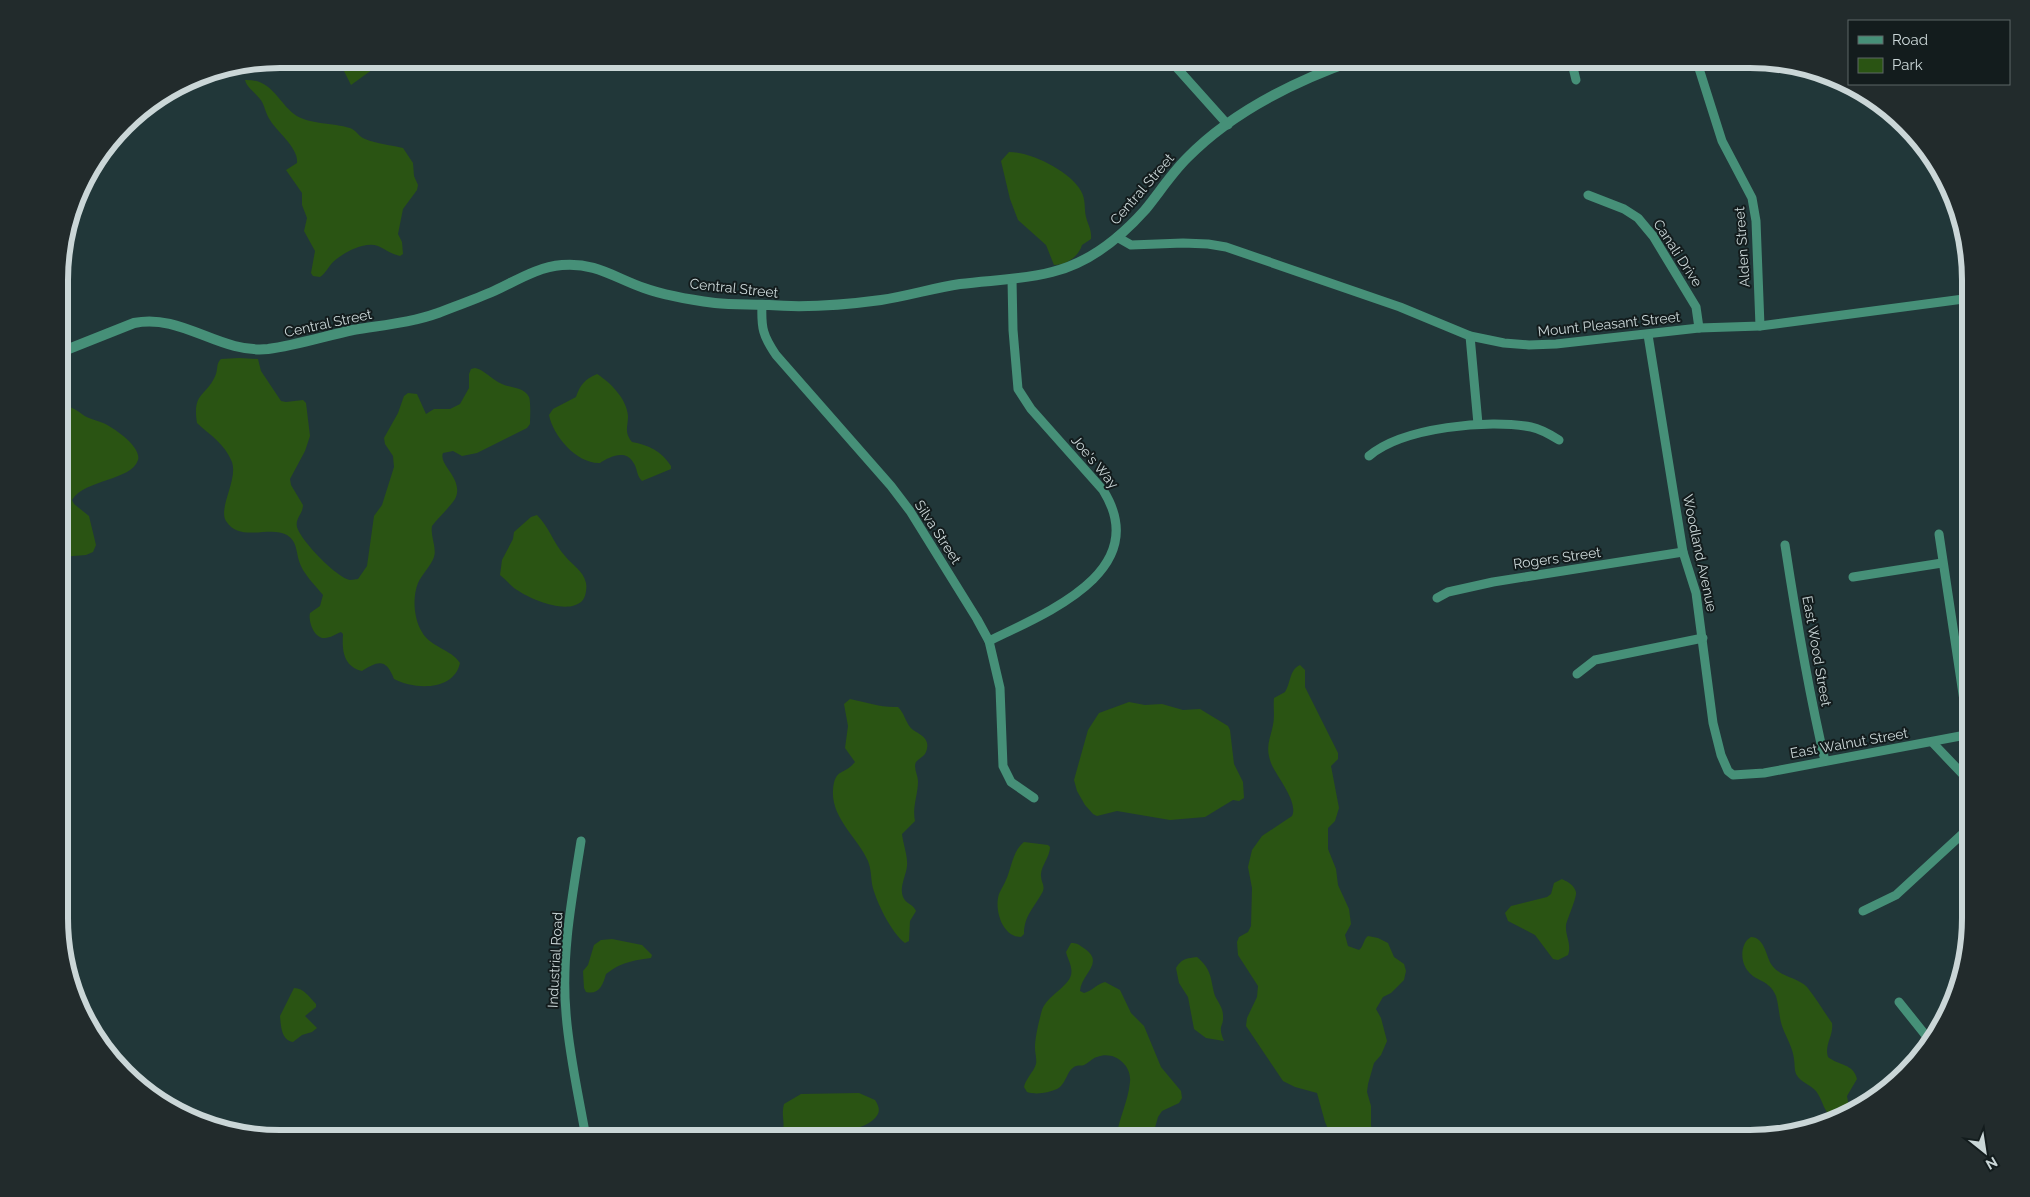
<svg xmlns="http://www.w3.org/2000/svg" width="2030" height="1197" font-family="Raleway,sans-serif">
	<rect width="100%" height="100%" fill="#213739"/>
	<g fill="#2a5413">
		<path d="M338,59H387L351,85Z"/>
		<path d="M245,80C272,79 277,101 294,114C306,124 334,123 350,128C356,130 359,137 365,139C377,144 391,145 403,148L413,163L414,176L418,185L417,190L403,209L398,234L402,242L403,254L400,256C391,254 385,249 378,246C364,241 343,253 333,262C328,267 326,273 320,277L313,276L311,273L315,251L304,231L307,218L302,205V193L286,170L297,163C299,148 277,132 270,120C265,113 265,105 260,99C255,92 247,88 245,80Z"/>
		<path d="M1009,152C1031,152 1070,171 1081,191C1086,200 1084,208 1086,217C1088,225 1092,230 1091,239L1082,245C1079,256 1067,265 1054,265L1046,245L1018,220L1010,199L1001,161Z"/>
		<path d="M239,358L258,359L261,371L281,401L286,402L303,400L306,403L310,436L305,451L290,479L291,485L303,505C303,514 295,518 297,527C301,541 337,578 350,580C351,580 358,579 358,579L367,566L374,516L382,505L394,467L393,456L385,444L384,438L398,413L404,396L408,393L417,394L426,414L434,409H450L460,404L469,388V374L471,369L475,368C485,370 492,380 502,384C510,388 524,387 529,397C531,402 530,418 530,424L527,428L477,453L462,456L453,451L443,453C438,465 465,479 455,499C450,507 438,518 432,526C430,536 437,547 434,557C431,566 422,574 418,583C412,598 414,619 422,632C430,647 451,649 460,663C454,691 415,690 394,679C386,658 378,661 362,671C343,666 342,650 343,634L341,632C336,634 330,638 325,638C314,639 308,621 310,613L320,606L323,595C315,585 303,574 299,561C296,551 297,541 287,535C270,525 240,543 226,521C218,508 238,480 232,462C225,444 210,435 197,423C192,391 207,397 216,374C218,368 216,364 221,359Z"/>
		<path d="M597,374C610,382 627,399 628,416C628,427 624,432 632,442C649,445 661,451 671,466V469L642,481C636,475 638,469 633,462C625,449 609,457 600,463C577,464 553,436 549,415L553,409L576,397C580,385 585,379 597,374Z"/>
		<path d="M61,408C64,408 69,407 72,408C78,410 83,416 89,418C93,420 99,421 103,423C113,427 142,447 138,460C131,481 85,479 72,500L74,504L89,516L96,545L93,552L86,555L61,557Z"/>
		<path d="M537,515C549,527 554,544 565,556C573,566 583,570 586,583C587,588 586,597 582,601C568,615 532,600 517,590C511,586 506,580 500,575L502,560L513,539L514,532L531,517Z"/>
		<path d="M1300,665L1305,670V687L1338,753V759L1331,766L1339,808L1335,821L1328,828V849L1336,869L1338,885L1349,909L1351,924L1345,935L1348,946L1359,950C1364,946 1363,940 1368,936L1378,938L1388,943L1394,957L1404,964L1406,971L1404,980L1391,993L1383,997L1376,1009L1381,1018L1387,1041L1381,1055L1374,1063L1368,1084L1367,1092L1371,1106V1126L1377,1138H1332L1325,1122L1317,1093L1295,1087L1283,1081L1246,1026L1247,1018L1257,997L1258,986L1238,955L1237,942L1239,937L1248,932L1251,926L1252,888L1248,867L1252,850L1262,836L1292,816C1299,802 1276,776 1271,763C1265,746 1270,740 1273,725C1275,716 1273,707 1274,698L1285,692C1291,683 1289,670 1300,665Z"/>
		<path d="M850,699C866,702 881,708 898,707C904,713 905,720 910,727C915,734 934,736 925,754C923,757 918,759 916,762C913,768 918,775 918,781C918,795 912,807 915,821L902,834C903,844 908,856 907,866C906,876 899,887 903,897C906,904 913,904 916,911L910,921L909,941L905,943C892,934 875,900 872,884C871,876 871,869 868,861C858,838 831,818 833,790C835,767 844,776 855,762L845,748L848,726L844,704Z"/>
		<path d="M1129,702L1145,705L1162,704L1183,710L1200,709L1228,726L1230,730L1234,764L1243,782L1244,798L1239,801L1233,800L1205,817L1170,820L1117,811L1097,816L1093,814L1085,805L1077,791L1074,780L1088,730L1099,713Z"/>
		<path d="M1024,842L1048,845L1050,847C1050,857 1040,867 1041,876C1041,882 1045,885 1043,891C1035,907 1024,915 1024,934L1021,937C1002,937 994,909 999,894C1001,889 1004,885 1006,880C1012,867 1012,852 1024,842Z"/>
		<path d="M1562,879C1568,882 1574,885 1576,892C1577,897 1568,917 1566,925C1565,936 1572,944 1568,955L1558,960L1553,959L1535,935L1508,921L1505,913L1511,906L1547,897L1551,894L1554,883Z"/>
		<path d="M1751,937C1764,937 1766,955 1771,964C1779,977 1797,977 1807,987C1816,998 1824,1012 1832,1023C1834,1035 1824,1045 1828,1057C1839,1066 1853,1063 1857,1079L1847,1096L1849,1107L1847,1112C1822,1122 1827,1106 1816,1091C1810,1084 1801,1083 1796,1074C1794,1069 1795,1064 1794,1059C1793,1048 1786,1037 1782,1026C1779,1017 1779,1006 1776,996C1769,979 1756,982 1748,971C1740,962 1740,943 1751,937Z"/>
		<path d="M612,939L642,945L652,955L651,958C631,961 622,962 606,974C603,985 599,995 586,992L584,988L583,971L588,965L594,945L601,940Z"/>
		<path d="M1071,943C1078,943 1079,945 1085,949C1105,963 1081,974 1080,991L1084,993C1092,991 1097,984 1105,982L1120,990L1131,1013L1144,1026L1161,1067L1181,1091L1182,1098L1179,1103L1162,1111L1158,1117L1152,1138H1116C1119,1118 1128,1102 1130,1082C1132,1065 1114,1050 1097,1057C1092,1058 1089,1063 1084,1065C1082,1066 1079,1065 1076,1066C1066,1070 1067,1084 1057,1089C1048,1093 1036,1095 1027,1092L1024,1087C1026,1078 1033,1073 1036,1064C1037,1059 1035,1053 1035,1048C1035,1037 1039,1021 1042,1010C1047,996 1068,987 1071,975C1073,967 1068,960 1066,952Z"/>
		<path d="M1197,957C1213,971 1210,979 1215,996C1218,1002 1223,1008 1223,1015C1224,1028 1217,1024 1224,1041L1206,1038L1194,1029L1188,997L1179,983L1176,968C1181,959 1187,958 1197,957Z"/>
		<path d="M294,988C304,988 309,997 316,1004V1007L305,1016L317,1028L312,1032L302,1035L293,1042C281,1040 281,1026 280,1016Z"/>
		<path d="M859,1093L875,1100C880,1108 881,1113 873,1120C858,1133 836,1129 817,1130L809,1138H771L783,1130C785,1121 781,1115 784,1104L801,1094Z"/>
	</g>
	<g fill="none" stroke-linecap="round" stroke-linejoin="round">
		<g stroke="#469078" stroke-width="9">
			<path d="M1571,59L1576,80"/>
			<path d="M1696,59L1722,141L1752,198L1756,221L1760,326"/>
			<path d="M1177,68L1228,125"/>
			<path d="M1588,195L1624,209L1638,218L1653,236L1696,307L1699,328"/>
			<path d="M1117,237L1131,245L1183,243L1208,244L1226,247L1400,307L1470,336L1504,343L1529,345L1556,344L1699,328L1760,326L1971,298"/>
			<path d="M762,305C761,328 763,336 776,355L891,486L910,511L977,619L989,641L1000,688L1003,766L1011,782L1034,798"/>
			<path d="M1648,335L1683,552L1696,593L1713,723L1721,755L1728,771L1733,775L1764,773L1971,734"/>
			<path d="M1470,336L1478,424"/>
			<path d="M1369,456C1403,427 1489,419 1531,427C1541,429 1551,435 1559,440"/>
			<path d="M1939,534L1969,734"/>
			<path d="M1785,545C1796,617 1808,689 1825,761"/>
			<path d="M1853,577L1942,563"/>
			<path d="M1437,598L1448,592L1493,582L1683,552"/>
			<path d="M989,641C1046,613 1154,571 1103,490L1031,409L1018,389L1013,330L1012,279"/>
			<path d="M1577,674L1595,660L1703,638"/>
			<path d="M1932,742L1971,783"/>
			<path d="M581,841C572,898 561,956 566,1013C569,1055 579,1097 586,1138"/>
			<path d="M1863,911L1896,895L1971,826"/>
			<path d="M1899,1002L1931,1042"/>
		</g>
		<path stroke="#469078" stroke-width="10" d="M61,352L134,323C182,313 219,354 268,349C297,345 325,336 353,330C382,325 410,323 438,313C456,306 476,299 494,291C516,281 537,267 562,265C595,262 615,278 644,288C666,296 692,300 715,303C733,305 751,304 769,305C806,308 844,305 881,300C908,296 933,288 960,284C991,280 1022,280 1052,272C1089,263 1120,238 1145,210C1159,193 1171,174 1187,158C1233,111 1297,80 1358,59"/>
	</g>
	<g text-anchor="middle" stroke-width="4" stroke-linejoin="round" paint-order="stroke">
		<g font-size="14" fill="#cad6d7" stroke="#131c1d">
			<text transform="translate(1142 189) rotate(-49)" y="5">Central Street</text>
			<text transform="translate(1742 247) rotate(-94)" y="5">Alden Street</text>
			<text transform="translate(1678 253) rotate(57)" y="5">Canali Drive</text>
			<text transform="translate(734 288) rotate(6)" y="5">Central Street</text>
			<text transform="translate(328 323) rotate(-12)" y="5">Central Street</text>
			<text transform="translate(1609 324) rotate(-6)" y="5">Mount Pleasant Street</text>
			<text transform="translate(1095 462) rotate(50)" y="5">Joe's Way</text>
			<text transform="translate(938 532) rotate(57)" y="5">Silva Street</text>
			<text transform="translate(1700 553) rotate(78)" y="5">Woodland Avenue</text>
			<text transform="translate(1557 558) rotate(-8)" y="5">Rogers Street</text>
			<text transform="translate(1817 651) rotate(80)" y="5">East Wood Street</text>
			<text transform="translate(1849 743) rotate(-10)" y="5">East Walnut Street</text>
			<text transform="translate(555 960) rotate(-87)" y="5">Industrial Road</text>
		</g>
	</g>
	<path d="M0 0H2030V1197H0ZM280 68H1750A212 212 0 0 1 1962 280V918A212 212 0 0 1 1750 1130H280A212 212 0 0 1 68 918V280A212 212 0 0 1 280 68Z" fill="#222b2c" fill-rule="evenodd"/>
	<path fill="none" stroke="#cad6d7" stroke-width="6" d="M280 68H1750A212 212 0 0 1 1962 280V918A212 212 0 0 1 1750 1130H280A212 212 0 0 1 68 918V280A212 212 0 0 1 280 68Z"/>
	<rect x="1848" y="20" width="162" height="65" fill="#131c1d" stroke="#5c6667"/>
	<rect x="1858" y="36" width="25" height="8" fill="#469078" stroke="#5c6667"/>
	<text x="1892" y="45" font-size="15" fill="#cad6d7">Road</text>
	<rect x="1858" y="58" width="25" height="15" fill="#2a5413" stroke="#5c6667"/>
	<text x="1892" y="70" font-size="15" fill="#cad6d7">Park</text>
	<g transform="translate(1985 1152) rotate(150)" stroke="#131c1d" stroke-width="4" paint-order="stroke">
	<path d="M0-4L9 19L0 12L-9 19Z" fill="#cad6d7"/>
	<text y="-8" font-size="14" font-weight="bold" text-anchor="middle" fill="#cad6d7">N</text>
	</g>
</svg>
